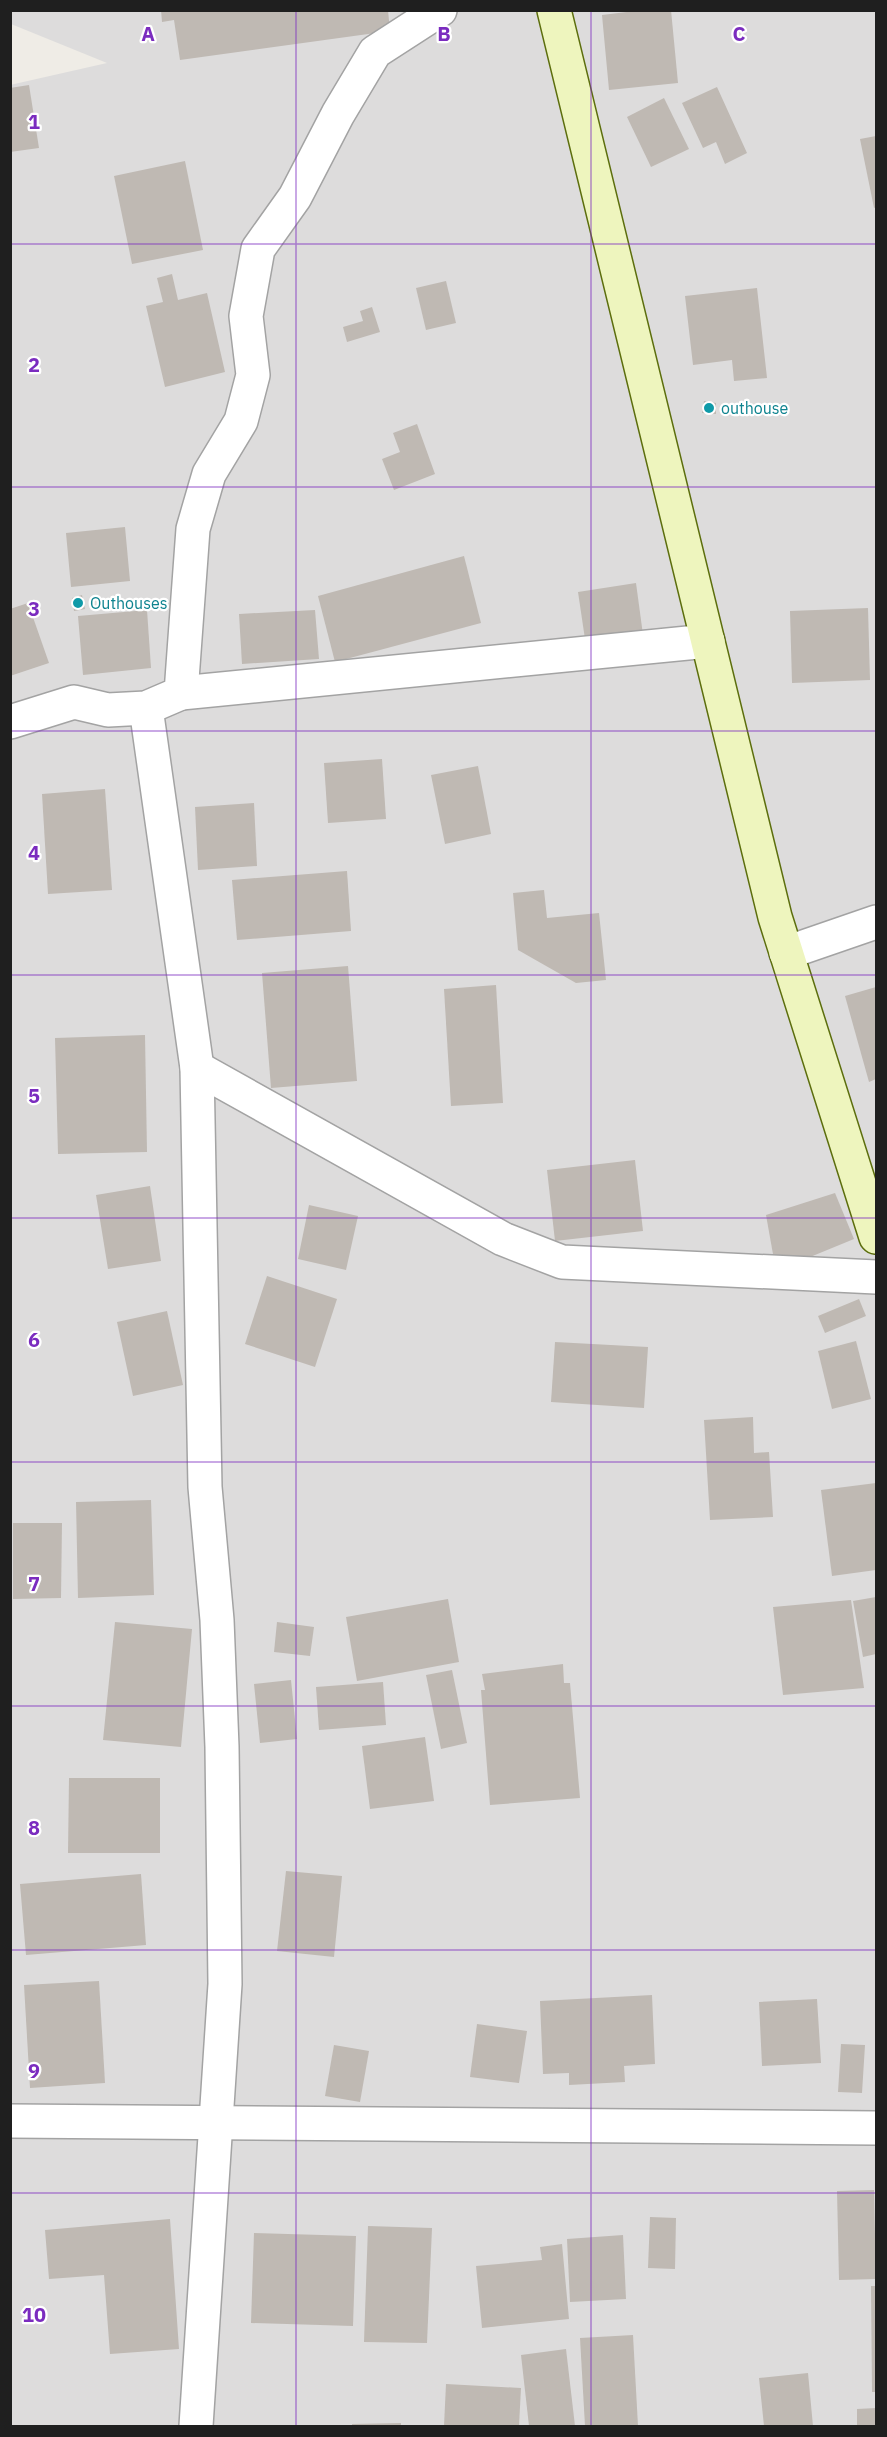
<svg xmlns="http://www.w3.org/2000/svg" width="887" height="2437" font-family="'IBM Plex Sans',sans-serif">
	<rect width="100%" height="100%" fill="#efece6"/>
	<path fill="#dddcdc" d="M11,11H876V2426H11L10,85L107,63L11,24Z"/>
	<g fill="#bfb9b3">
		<path d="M161,10H388L390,31L180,60L174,20L162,22Z"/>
		<path d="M643,10H671L678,83L609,90L602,15Z"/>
		<path d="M29,85L39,148L10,152V88Z"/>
		<path d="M717,87L747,153L725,164L716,142L703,148L682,103Z"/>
		<path d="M664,98L689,149L651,167L627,117Z"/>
		<path d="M876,136V207L874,208L860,139Z"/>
		<path d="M185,161L203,250L132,264L114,176Z"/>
		<path d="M172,274L178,300L207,293L225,372L165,387L146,306L163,302L157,278Z"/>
		<path d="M446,281L456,323L426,330L416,288Z"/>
		<path d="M757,288L767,378L734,381L732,360L693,365L685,296Z"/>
		<path d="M372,307L380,332L347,342L343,327L363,321L360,311Z"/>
		<path d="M704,401L716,403V414L702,413Z"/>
		<path d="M417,424L435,474L394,490L382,459L400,452L393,433Z"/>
		<path d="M125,527L130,581L71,587L66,533Z"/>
		<path d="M464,556L481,623L335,662L318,596Z"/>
		<path d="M636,583L646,657L589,666L578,592Z"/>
		<path d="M82,595L85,609L74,611L72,598Z"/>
		<path d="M28,603L49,663L10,676V609Z"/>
		<path d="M868,608L870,680L792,683L790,611Z"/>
		<path d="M147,610L151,668L83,675L78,616Z"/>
		<path d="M315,610L319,659L242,664L239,614Z"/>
		<path d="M382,759L386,819L328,823L324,763Z"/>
		<path d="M478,766L491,834L445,844L431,775Z"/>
		<path d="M105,789L112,890L48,894L42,794Z"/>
		<path d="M254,803L257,866L198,870L195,807Z"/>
		<path d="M347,871L351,931L237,940L232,880Z"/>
		<path d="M544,890L547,918L599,913L606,980L576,983L518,950L513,893Z"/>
		<path d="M348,966L357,1081L271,1088L262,973Z"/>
		<path d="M496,985L503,1103L451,1106L444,989Z"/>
		<path d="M876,987V1079L869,1082L845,996Z"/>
		<path d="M145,1035L147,1152L58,1154L55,1038Z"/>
		<path d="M635,1160L643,1231L555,1241L547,1170Z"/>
		<path d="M150,1186L161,1261L108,1269L96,1195Z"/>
		<path d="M835,1193L854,1239L776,1271L766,1215Z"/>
		<path d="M309,1205L358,1216L346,1270L298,1259Z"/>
		<path d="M267,1276L337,1299L315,1367L245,1344Z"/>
		<path d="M859,1299L866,1316L825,1333L818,1316Z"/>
		<path d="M167,1311L183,1385L133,1396L117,1322Z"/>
		<path d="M856,1341L871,1399L832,1409L818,1351Z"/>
		<path d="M555,1342L648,1347L644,1408L551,1402Z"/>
		<path d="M753,1417L754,1453L769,1452L773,1517L710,1520L704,1420Z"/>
		<path d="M876,1483V1570L832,1576L821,1490Z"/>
		<path d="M151,1500L154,1595L78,1598L76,1502Z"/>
		<path d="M13,1523H62L61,1598L13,1599Z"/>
		<path d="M876,1597V1654L863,1657L853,1601Z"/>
		<path d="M448,1599L459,1662L357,1681L346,1617Z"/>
		<path d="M851,1600L864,1688L783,1695L773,1607Z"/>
		<path d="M115,1622L192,1629L181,1747L103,1740Z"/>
		<path d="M277,1622L314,1627L310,1656L274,1652Z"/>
		<path d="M563,1664L564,1683H570L580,1798L490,1805L481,1690H485L482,1674Z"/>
		<path d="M452,1670L467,1743L441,1749L426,1675Z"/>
		<path d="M291,1680L297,1739L260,1743L254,1684Z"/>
		<path d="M383,1682L386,1725L319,1730L316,1687Z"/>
		<path d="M425,1737L434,1801L370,1809L362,1746Z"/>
		<path d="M69,1778H160V1853H68Z"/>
		<path d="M286,1871L342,1876L334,1957L277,1951Z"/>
		<path d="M141,1874L146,1945L26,1955L20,1884Z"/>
		<path d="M99,1981L105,2083L30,2088L24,1985Z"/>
		<path d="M652,1995L655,2064L624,2066L625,2082L569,2085V2073L543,2074L540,2001Z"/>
		<path d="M817,1999L821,2063L762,2066L759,2002Z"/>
		<path d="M477,2024L527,2031L519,2083L470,2077Z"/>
		<path d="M841,2044L865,2045L862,2093L838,2092Z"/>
		<path d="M334,2045L369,2051L360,2102L325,2096Z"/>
		<path d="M874,2190L876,2279L839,2280L837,2191Z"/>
		<path d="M650,2217L676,2218L675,2269L648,2268Z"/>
		<path d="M170,2219L179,2349L110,2354L104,2275L49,2279L45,2230Z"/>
		<path d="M368,2226L432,2228L427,2343L364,2342Z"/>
		<path d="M254,2233L356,2236L353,2326L251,2323Z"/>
		<path d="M623,2235L626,2299L570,2302L567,2239Z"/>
		<path d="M562,2244L569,2319L482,2328L476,2266L542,2260L540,2247Z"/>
		<path d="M871,2286H876V2392H872Z"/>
		<path d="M633,2335L638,2426H585L580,2338Z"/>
		<path d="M566,2349L575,2426H529L521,2355Z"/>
		<path d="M808,2373L813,2426H764L759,2378Z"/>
		<path d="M446,2384L521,2388L519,2426H444Z"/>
		<path d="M876,2408V2426H857V2409Z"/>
		<path d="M401,2423V2426H352V2424Z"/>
	</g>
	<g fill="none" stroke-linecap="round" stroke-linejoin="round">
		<defs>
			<g id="street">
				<path d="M181,693L708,641"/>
				<path d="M146,708L197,1068L205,1487L217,1620L222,1747L225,1984L196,2426"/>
				<path d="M10,722L74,702L108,710L146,708L181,693L193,529L209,474L241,421L253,375L246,316L258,249L295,197L338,114L375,52L440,10"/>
				<path d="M786,953L876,922"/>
				<path d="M197,1068L503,1239L562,1262L876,1277"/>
				<path d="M10,2121L876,2128"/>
			</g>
			<path id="secondary" d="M554,10L775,917L876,1237"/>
		</defs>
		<use href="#street" stroke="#a3a3a3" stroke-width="36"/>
		<use href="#secondary" stroke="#5c6e0d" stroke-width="36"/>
		<use href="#street" stroke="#fff" stroke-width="33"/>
		<use href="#secondary" stroke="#eef5be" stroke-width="33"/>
	</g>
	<path fill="none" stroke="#7b2cbf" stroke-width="1.5" stroke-opacity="0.55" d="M296,10V2426M591,10V2426M10,244H876M10,487H876M10,731H876M10,975H876M10,1218H876M10,1462H876M10,1706H876M10,1950H876M10,2193H876"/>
	<g fill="#0f9aa8" stroke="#fff" stroke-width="2">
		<circle cx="709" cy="408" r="6"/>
		<circle cx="78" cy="603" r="6"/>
	</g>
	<g text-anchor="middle" stroke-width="4.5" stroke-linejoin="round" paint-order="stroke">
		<g font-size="16" fill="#0d838f" stroke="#fff" text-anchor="start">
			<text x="721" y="414">outhouse</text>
			<text x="90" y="609">Outhouses</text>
		</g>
	</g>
	<g font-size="20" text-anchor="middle" font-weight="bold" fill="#7b2cbf" stroke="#fff" stroke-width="4.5" stroke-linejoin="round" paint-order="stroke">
		<text x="148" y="41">A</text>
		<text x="444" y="41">B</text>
		<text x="739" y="41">C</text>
		<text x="34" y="129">1</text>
		<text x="34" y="372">2</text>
		<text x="34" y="616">3</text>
		<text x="34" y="860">4</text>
		<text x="34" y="1103">5</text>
		<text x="34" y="1347">6</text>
		<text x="34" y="1591">7</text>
		<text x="34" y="1835">8</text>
		<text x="34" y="2078">9</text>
		<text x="34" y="2322">10</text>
	</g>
	<rect width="887" height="2437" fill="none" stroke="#1f1f1f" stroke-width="24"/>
</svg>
